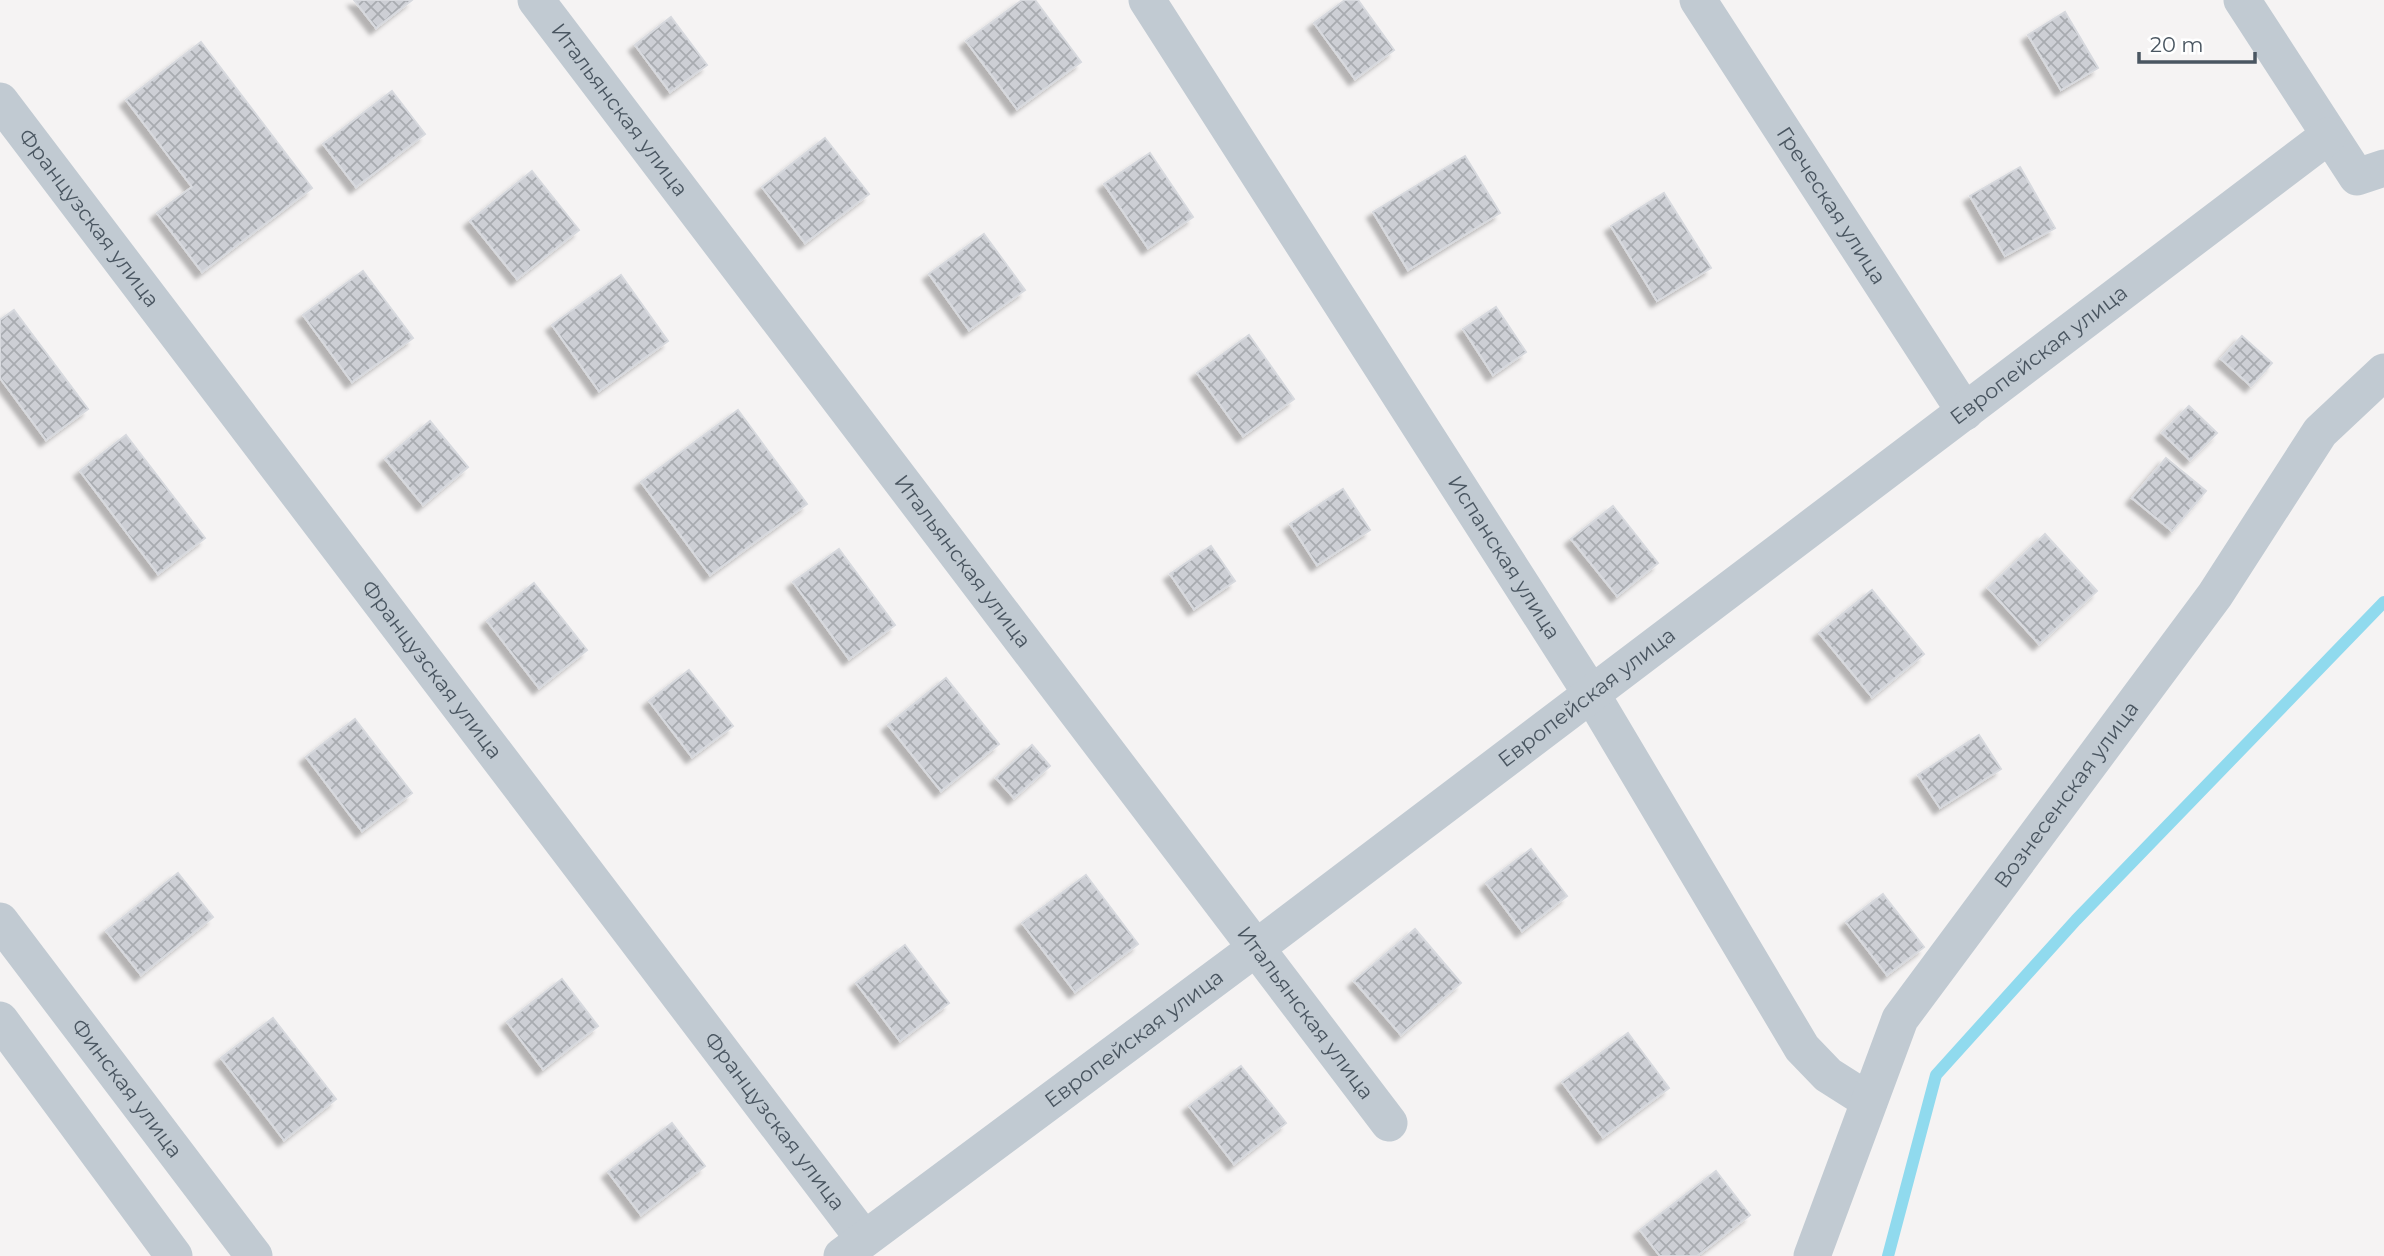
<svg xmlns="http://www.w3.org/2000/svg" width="2384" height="1256" font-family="Montserrat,sans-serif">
	<defs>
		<pattern id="building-cross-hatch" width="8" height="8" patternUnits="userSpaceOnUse" patternTransform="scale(1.75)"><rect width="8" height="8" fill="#cdcfd5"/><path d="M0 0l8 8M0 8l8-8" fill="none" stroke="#a8abb0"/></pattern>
		<filter id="shadow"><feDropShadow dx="-6" dy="6" stdDeviation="2" flood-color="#0004"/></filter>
	</defs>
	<rect width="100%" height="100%" fill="#f5f3f3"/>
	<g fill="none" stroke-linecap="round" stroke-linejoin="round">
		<path stroke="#90daee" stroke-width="12" d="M1888,1256L1936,1075L2076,920L2384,602"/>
	</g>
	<g fill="url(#building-cross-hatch)" stroke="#d7d9de" stroke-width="2" filter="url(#shadow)">
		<path d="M354,0H412L376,28Z"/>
		<path d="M1022,0H1035L1081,62L1017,109L966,41Z"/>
		<path d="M1345,0H1358L1394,50L1355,79L1314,23Z"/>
		<path d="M2065,12L2098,68L2061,90L2028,35Z"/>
		<path d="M671,17L707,65L670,92L635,45Z"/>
		<path d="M201,42L312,188L202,272L157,213L192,187L126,100Z"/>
		<path d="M392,91L425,134L356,187L323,144Z"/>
		<path d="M825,138L869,194L805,243L762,187Z"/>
		<path d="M1150,153L1193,217L1148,248L1104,184Z"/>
		<path d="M1465,156L1500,213L1408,270L1373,212Z"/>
		<path d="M2020,167L2055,228L2005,256L1970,196Z"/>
		<path d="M532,171L579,230L517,279L470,221Z"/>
		<path d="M1664,193L1711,268L1657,301L1611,226Z"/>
		<path d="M984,234L1025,290L969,330L929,274Z"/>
		<path d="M363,271L413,338L352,382L303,315Z"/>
		<path d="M621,275L668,341L599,391L552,325Z"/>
		<path d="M1496,307L1526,352L1493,375L1463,329Z"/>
		<path d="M14,310L88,409L46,440L0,378V320Z"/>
		<path d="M1249,335L1294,399L1243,436L1197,373Z"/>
		<path d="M2242,336L2272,363L2251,386L2221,359Z"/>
		<path d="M2189,406L2217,433L2190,460L2162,433Z"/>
		<path d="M738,410L807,504L710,575L641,482Z"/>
		<path d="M430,421L468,467L423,505L385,459Z"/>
		<path d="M126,435L205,538L158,574L80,471Z"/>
		<path d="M2166,458L2206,491L2172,531L2132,498Z"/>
		<path d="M1343,489L1370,530L1317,565L1290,524Z"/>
		<path d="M1613,506L1658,563L1617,596L1571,539Z"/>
		<path d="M2045,534L2097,591L2039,644L1988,588Z"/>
		<path d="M1211,546L1235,581L1194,609L1170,574Z"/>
		<path d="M839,549L895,625L849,659L793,582Z"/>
		<path d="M534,583L587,650L539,688L487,621Z"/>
		<path d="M1872,590L1924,654L1872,697L1819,633Z"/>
		<path d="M689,670L733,726L692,757L649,701Z"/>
		<path d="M946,678L999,744L941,791L888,725Z"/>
		<path d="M355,719L412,793L362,831L306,757Z"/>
		<path d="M1979,735L2001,769L1940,808L1918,775Z"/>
		<path d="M1032,745L1050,766L1014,798L996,778Z"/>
		<path d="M1531,849L1567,896L1522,931L1486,883Z"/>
		<path d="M178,873L213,917L141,975L106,931Z"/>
		<path d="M1086,875L1138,944L1075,992L1022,923Z"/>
		<path d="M1883,894L1924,947L1887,975L1846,922Z"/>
		<path d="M1415,929L1461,983L1401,1035L1354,981Z"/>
		<path d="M905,945L949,1003L900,1041L856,983Z"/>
		<path d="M562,979L598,1026L543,1069L507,1022Z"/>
		<path d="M273,1018L336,1099L284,1140L221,1058Z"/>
		<path d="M1628,1033L1669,1088L1603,1137L1562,1082Z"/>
		<path d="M1241,1066L1286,1123L1234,1164L1189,1106Z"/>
		<path d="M672,1123L705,1166L641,1215L608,1172Z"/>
		<path d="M1716,1171L1750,1215L1697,1256H1660L1640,1230Z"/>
	</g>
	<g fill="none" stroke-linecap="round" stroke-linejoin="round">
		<g stroke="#c1cad2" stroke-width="37">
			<path id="s1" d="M536,0L1389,1123"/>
			<path id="s2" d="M1147,0L1592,695L1802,1048L1828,1075L1869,1101"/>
			<path id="s3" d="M1698,0L1965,412"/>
			<path d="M2242,0L2357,177L2384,168"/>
			<path id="s4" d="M0,101L864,1239"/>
			<path id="s5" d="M0,921L254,1256"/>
			<path d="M0,1020L174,1256"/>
			<path id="s6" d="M842,1256L1256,948L2328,136"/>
			<path id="s7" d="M1812,1256L1900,1019L2215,595L2320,432L2384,372"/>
		</g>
	</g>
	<g text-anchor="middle" stroke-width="5" stroke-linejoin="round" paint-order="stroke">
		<g font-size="21" fill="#4a5661" stroke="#fff">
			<text dy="7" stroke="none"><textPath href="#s1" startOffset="138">Итальянская улица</textPath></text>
			<text dy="7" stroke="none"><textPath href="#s3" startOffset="245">Греческая улица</textPath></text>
			<text dy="7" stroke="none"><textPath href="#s4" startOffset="147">Французская улица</textPath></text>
			<text dy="7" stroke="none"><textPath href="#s6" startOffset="1498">Европейская улица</textPath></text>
			<text dy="7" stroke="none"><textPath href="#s2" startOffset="662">Испанская улица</textPath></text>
			<text dy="7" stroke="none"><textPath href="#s1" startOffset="705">Итальянская улица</textPath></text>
			<text dy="7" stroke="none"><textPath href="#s4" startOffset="714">Французская улица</textPath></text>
			<text dy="7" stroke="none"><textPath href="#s6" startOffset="931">Европейская улица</textPath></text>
			<text dy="7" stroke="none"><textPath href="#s7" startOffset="532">Вознесенская улица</textPath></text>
			<text dy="7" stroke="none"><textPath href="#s1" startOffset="1272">Итальянская улица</textPath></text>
			<text dy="7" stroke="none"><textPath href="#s6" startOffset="364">Европейская улица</textPath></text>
			<text dy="7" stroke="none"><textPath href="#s5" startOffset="210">Финская улица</textPath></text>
			<text dy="7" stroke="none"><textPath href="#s4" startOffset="1281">Французская улица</textPath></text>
		</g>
	</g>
	<path d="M2139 52v10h116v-10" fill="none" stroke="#4a5661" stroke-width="3.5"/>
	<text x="2150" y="52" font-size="21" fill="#4a5661" stroke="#ffffff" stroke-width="5" paint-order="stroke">20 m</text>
</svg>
